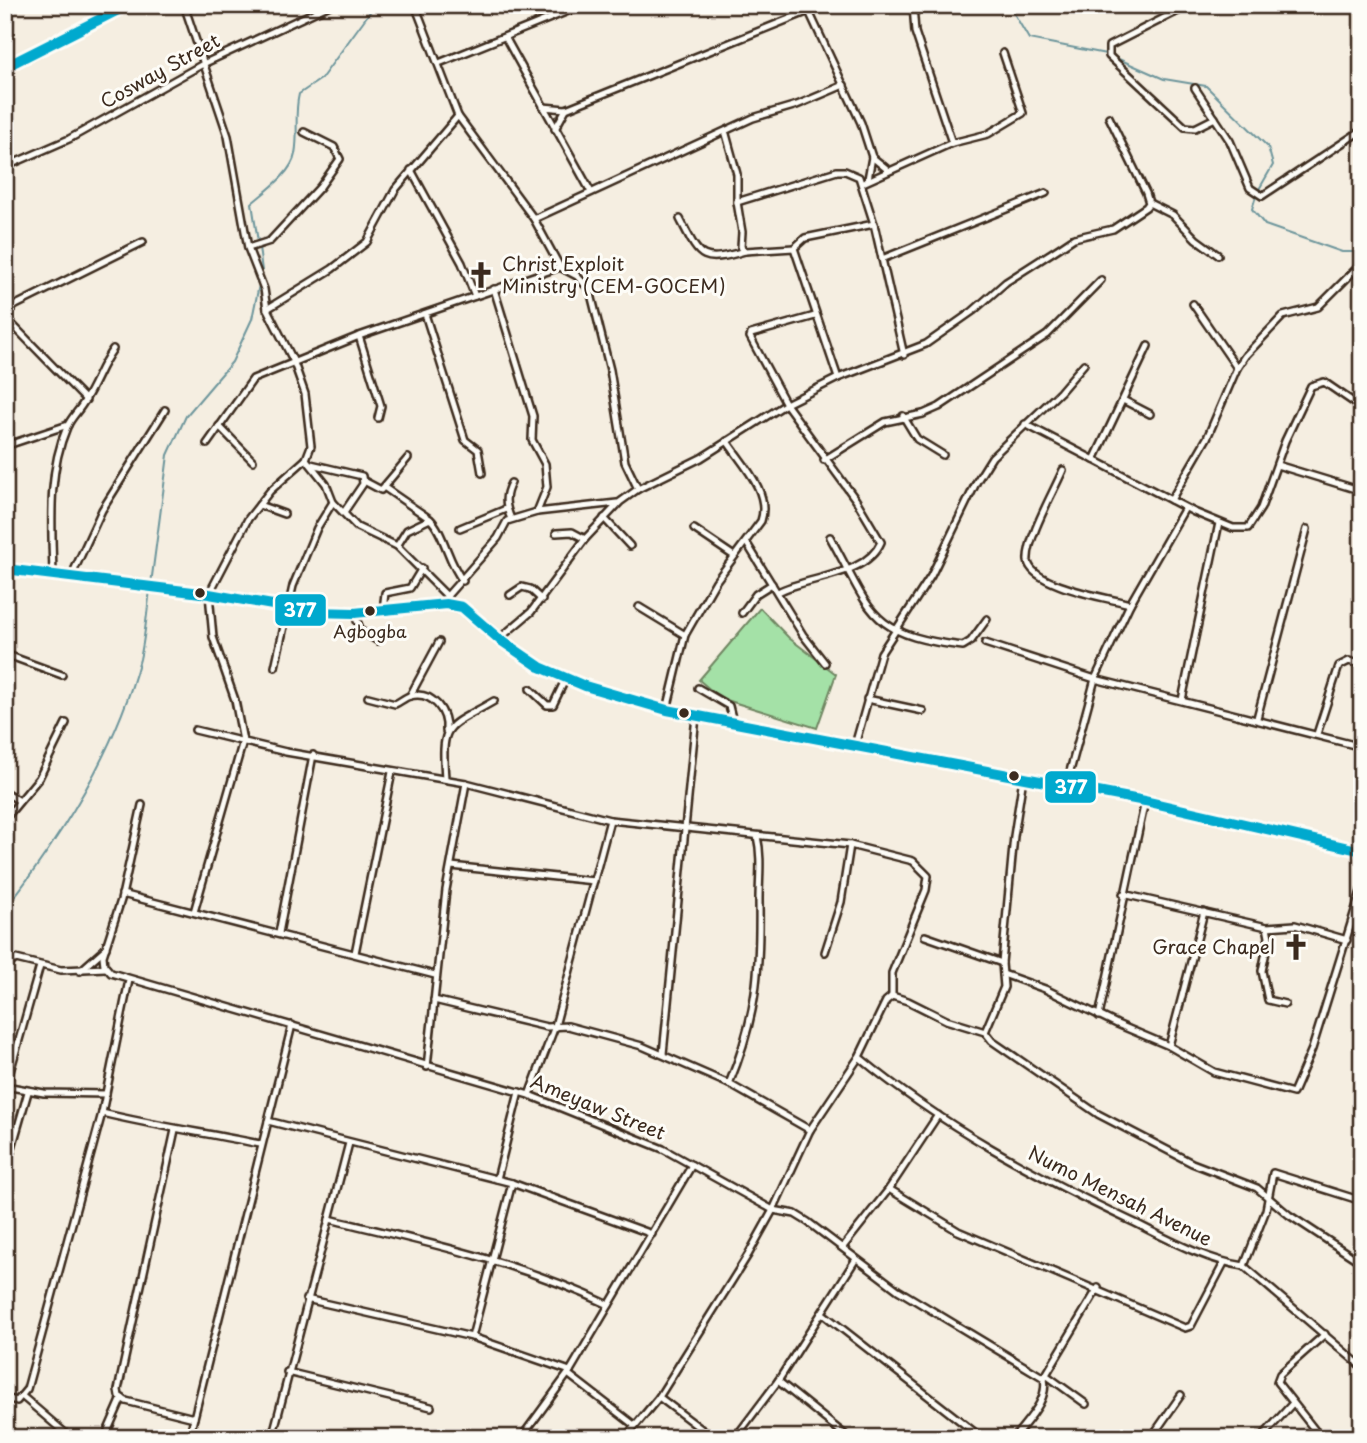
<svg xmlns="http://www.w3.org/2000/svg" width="1367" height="1443" font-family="'Playpen Sans',sans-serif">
	<rect width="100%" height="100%" fill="#f5eee1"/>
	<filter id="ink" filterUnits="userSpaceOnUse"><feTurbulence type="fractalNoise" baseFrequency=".0143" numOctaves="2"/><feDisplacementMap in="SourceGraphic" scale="14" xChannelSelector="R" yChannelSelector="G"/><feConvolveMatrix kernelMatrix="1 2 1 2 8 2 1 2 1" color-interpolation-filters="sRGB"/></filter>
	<g filter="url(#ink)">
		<path fill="#a4e1a7" stroke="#708662" stroke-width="2" d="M760,608L789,638L836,674L817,728L720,698L699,680Z"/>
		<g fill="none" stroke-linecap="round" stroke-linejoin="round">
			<g stroke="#6e969c" stroke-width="2">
				<path d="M1009,5L1029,39L1106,54"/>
				<path d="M1114,57L1164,79L1206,86L1268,147L1273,165L1258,191"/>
				<path d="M1256,196L1252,209L1265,225L1342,252H1362"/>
				<path d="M258,242L252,203C266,191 292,173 295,154C299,134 294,114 299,94L321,79L375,5"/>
				<path d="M259,247L262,271"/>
				<path d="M151,584L168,455L186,416L232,362L252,319L259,285"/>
				<path d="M5,909C62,836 116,750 140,659C145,637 147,612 150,590"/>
			</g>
			<defs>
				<g id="street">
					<path d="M184,5L228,136L248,248L264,289L267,309L293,360L305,394L311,446L306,459L270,491L248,519L209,594L213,637L235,700L243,741L194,912"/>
					<path d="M415,5L458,116L534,219L560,267L577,276L590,290L610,370L625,462L638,489"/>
					<path d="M806,5L861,123L872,157L868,179"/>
					<path d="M913,5L915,32L952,143"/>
					<path d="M1170,5L1174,13L1109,46V56L1185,127L1195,128L1215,118"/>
					<path d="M1174,13L1192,5"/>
					<path d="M505,37L591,192"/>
					<path d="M439,63L583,5"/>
					<path d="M5,67L128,5"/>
					<path d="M1195,88L1230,141L1250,188L1262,196L1362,130"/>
					<path d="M543,107L566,109"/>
					<path d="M555,129L566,109L809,11"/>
					<path d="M726,134L737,174V202L837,171H845L859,177L874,224L904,355"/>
					<path d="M872,157L888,170"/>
					<path d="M5,167L69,139L203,64L330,5"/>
					<path d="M411,170L462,263L475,296"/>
					<path d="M863,183L952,143L988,134L1023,113L1003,53"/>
					<path d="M737,202L742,232L741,247L745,251L794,248"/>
					<path d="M1149,203L1173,215L1196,239L1218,255"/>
					<path d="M534,219L753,118L797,105L844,85"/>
					<path d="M680,219C700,258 700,264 745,251"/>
					<path d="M248,248L270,241L320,187L340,159L334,147L304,132"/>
					<path d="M882,259L1046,193"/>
					<path d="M494,289L533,416L532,440L545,464L547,487L537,512"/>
					<path d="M1193,304L1237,368"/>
					<path d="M267,309L332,269L367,242L395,190L458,116"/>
					<path d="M5,314L16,305L143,242"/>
					<path d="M425,314L465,440L478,450L482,473"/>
					<path d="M5,317L86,400"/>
					<path d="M359,336L381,406L378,418"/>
					<path d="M838,378L794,248L805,238L874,224"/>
					<path d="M1123,400L1150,414"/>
					<path d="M903,416L917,439L943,455"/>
					<path d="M1025,424L1194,512L1233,528H1248L1261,508L1285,441L1311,386L1324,382L1362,408"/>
					<path d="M219,426L253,461"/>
					<path d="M207,444L253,379L359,336L560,267"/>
					<path d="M5,446L68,425"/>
					<path d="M306,459L326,484L333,502L357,527L397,546L447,596"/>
					<path d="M824,460L885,422L923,414L939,407L1047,335L1101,280"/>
					<path d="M1094,460L1148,346"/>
					<path d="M311,464L362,476L363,484L344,512"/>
					<path d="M1277,465L1362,491"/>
					<path d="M1063,470C1054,491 1026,540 1028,561C1031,586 1109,598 1130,604"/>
					<path d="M364,481L381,490L408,458"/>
					<path d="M511,483C504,496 505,505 511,519"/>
					<path d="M385,488L430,519"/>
					<path d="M1171,500L1207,438L1237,368L1245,356L1283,316L1318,307L1357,268"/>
					<path d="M259,505L284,514"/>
					<path d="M604,518L630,546"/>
					<path d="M460,528L506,509"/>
					<path d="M694,529L734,556"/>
					<path d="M556,533L572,532L585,539"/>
					<path d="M830,537C872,612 868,635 963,646L971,641L987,619"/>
					<path d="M746,542L803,635L825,663"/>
					<path d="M397,546L407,530L430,519C444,532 448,563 463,581"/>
					<path d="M53,575C52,526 47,474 67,427C71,417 80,410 85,400C96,383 101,365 113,349"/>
					<path d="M71,577L102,510L165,410"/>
					<path d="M778,592C808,576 866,577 881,542L856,500L786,404L750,337L751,334L815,316"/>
					<path d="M510,595L522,587L530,589L542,600"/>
					<path d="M446,604L447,596L498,538L507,521L537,512L617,503"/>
					<path d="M639,607L685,635"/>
					<path d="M383,610L385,593L410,588L422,568"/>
					<path d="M354,613L361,631L378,641"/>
					<path d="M742,613L756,594L772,584"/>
					<path d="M499,639L531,612L585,539L620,502L638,489L701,458L786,404L838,378L926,344L973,311L1006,282L1059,248L1074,238L1113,229L1146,207L1149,203L1146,193L1109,117"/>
					<path d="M985,643L1095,679L1362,747"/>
					<path d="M5,654L62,675"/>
					<path d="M275,667L293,586L317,528L333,502"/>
					<path d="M698,688L729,706L733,722"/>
					<path d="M530,689L547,705H553L566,678"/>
					<path d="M410,696L439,642"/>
					<path d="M368,697L395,704C400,702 405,697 410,696C433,690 448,713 446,731"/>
					<path d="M867,699L923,711"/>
					<path d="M1182,700L1219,523"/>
					<path d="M667,710L685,635L716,581L761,521C771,492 742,464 727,441"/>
					<path d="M1257,718L1307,529"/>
					<path d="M195,730L286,752L466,783L610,820L850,845L913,861L928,876L926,890L892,973V996"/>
					<path d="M1317,734L1339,666L1349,661L1362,665"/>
					<path d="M855,745L881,653L931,576L977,481L992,457L1060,392L1084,364"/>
					<path d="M445,778C441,721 446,729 494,701"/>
					<path d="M1066,786L1095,679L1130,604L1185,508"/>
					<path d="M5,792L18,800"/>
					<path d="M142,805L121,900L103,956L104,965L111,973L529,1095L663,1149L773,1210L795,1214L808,1222L898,1290L1044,1378"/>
					<path d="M5,819L39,778L66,723"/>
					<path d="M451,866L594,881"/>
					<path d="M122,894L435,975"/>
					<path d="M1123,894L1267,927L1295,925L1347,940"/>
					<path d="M1267,927L1269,937L1262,971L1268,1000L1285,1004"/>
					<path d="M279,933L313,755"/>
					<path d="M925,936L1002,963"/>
					<path d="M825,952L841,902L850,845"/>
					<path d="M355,953L392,772"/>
					<path d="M5,967L16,959L61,970L106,968"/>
					<path d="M80,971L106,948"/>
					<path d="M1003,974L1045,989L1117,1024L1169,1046L1214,1072L1293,1093L1312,1049L1362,888"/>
					<path d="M892,996L908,1001L946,1020L985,1032"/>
					<path d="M434,1000L547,1027L568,1026L642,1046L729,1084L810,1130"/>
					<path d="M1099,1016L1145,801"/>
					<path d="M985,1032L992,1041L1098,1114L1192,1163L1257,1188L1289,1215L1362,1263"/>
					<path d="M985,1032L1004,987L1002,963L1014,836L1023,778"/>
					<path d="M1169,1046L1204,912"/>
					<path d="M663,1054L696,716"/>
					<path d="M859,1057C941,1125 1036,1176 1131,1221C1168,1239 1205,1260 1244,1266L1362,1367"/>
					<path d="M427,1067L446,890L466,783"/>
					<path d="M729,1084C757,1016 760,972 759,900C759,878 762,857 757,836"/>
					<path d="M5,1086L44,1093L106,1094"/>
					<path d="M6,1086L40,966"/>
					<path d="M529,1095L555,1026L610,820"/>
					<path d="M102,1113C155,1126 207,1133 260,1144"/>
					<path d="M268,1121L512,1183L652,1234"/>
					<path d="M175,1130L118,1390L119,1396L126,1401L194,1418"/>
					<path d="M5,1172L28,1092"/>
					<path d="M497,1179L519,1092"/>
					<path d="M889,1189L958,1231L1185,1328L1191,1326L1224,1263"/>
					<path d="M329,1219C425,1242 520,1262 609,1305"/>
					<path d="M843,1247L889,1189L938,1115"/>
					<path d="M1244,1266L1266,1210L1273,1173L1362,1201"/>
					<path d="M306,1299L472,1337L570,1371"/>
					<path d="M822,1313L982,1438"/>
					<path d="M472,1337L512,1183"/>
					<path d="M287,1372L431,1407"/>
					<path d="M568,1374L634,1425"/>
					<path d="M1046,1375L1086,1404"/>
					<path d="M778,1381L849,1438"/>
					<path d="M23,1397L71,1438"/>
					<path d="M659,1397L713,1438"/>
					<path d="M5,1398L17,1401L27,1389L102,1113L129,980"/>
					<path d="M108,1430L122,1398"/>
					<path d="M189,1438L292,1025"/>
					<path d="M272,1438L349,1143"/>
					<path d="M521,1438L570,1371L692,1165"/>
					<path d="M625,1438L659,1397L748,1255L773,1210L810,1130L859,1057L886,1001L892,996"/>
					<path d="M735,1438L778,1381L856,1259"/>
					<path d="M1014,1438C1027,1420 1049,1401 1044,1378L1098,1288"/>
					<path d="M1151,1438L1181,1395"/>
					<path d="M1261,1438L1292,1404"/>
					<path d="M1321,1438L1277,1382L1280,1374L1325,1334"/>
				</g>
				<path id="secondary" d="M5,569L209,594L313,612L354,613L446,604L462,607L499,639L540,667L585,686L667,710L1145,801L1362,851"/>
			</defs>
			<use href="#street" stroke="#3b2a1e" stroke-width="10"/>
			<use href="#secondary" stroke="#3b2a1e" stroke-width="13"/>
			<use href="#street" stroke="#fdfcf7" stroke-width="5"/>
			<use href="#secondary" stroke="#fdfcf7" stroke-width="8"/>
			<defs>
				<g id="bus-1">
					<path d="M5,67L128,5"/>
					<path d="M5,569L209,594L313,612L354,613L446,604L462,607L499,639L540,667L585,686L667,710L1145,801L1362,851"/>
				</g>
			</defs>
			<use href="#bus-1" stroke="#fdfcf7" stroke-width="16"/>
			<use href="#bus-1" stroke="#00a9ce" stroke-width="10"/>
		</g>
	</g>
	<defs>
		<symbol id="church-bare" viewBox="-9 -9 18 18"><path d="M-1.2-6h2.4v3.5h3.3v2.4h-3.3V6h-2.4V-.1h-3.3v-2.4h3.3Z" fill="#3b2a1e" stroke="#fdfcf7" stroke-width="2.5" paint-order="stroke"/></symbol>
	</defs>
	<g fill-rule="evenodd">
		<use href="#church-bare" x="462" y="256" width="38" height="38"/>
		<use href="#church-bare" x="1277" y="928" width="38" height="38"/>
	</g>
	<g fill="#3b2a1e" stroke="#fdfcf7" stroke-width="2.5">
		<circle cx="200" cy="593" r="6"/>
		<circle cx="370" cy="611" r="6"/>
		<circle cx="684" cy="713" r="6"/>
		<circle cx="1014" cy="776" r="6"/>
	</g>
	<g text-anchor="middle" stroke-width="6" stroke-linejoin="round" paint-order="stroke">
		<g font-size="17" fill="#3b2a1e" stroke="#fdfcf7">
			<text x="370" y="638">Agbogba</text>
		</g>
		<g font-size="19" fill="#3b2a1e" stroke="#fdfcf7">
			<text transform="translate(160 71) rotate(-29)" y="7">Cosway Street</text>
			<text transform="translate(598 1107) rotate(22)" y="7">Ameyaw Street</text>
			<text transform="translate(1120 1196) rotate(26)" y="7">Numo Mensah Avenue</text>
		</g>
		<g font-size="19" fill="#3b2a1e" stroke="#fdfcf7" text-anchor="start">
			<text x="502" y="271">Christ Exploit<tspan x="502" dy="22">Ministry (CEM-GOCEM)</tspan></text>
			<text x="1275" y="954" text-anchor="end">Grace Chapel</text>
		</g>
	</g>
	<g stroke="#fdfcf7" stroke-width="2.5">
		<rect x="274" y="593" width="53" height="34" rx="7" fill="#00a9ce"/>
		<rect x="1044" y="770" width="53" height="34" rx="7" fill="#00a9ce"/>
	</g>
	<g font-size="19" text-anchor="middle" font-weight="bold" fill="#fff">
		<text x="300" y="617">377</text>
		<text x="1071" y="794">377</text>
	</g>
	<rect width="1367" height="1443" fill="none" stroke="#fdfcf7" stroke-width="28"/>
	<rect x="14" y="14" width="1339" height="1415" fill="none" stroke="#3b2a1e" stroke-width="2.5" filter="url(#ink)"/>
</svg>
